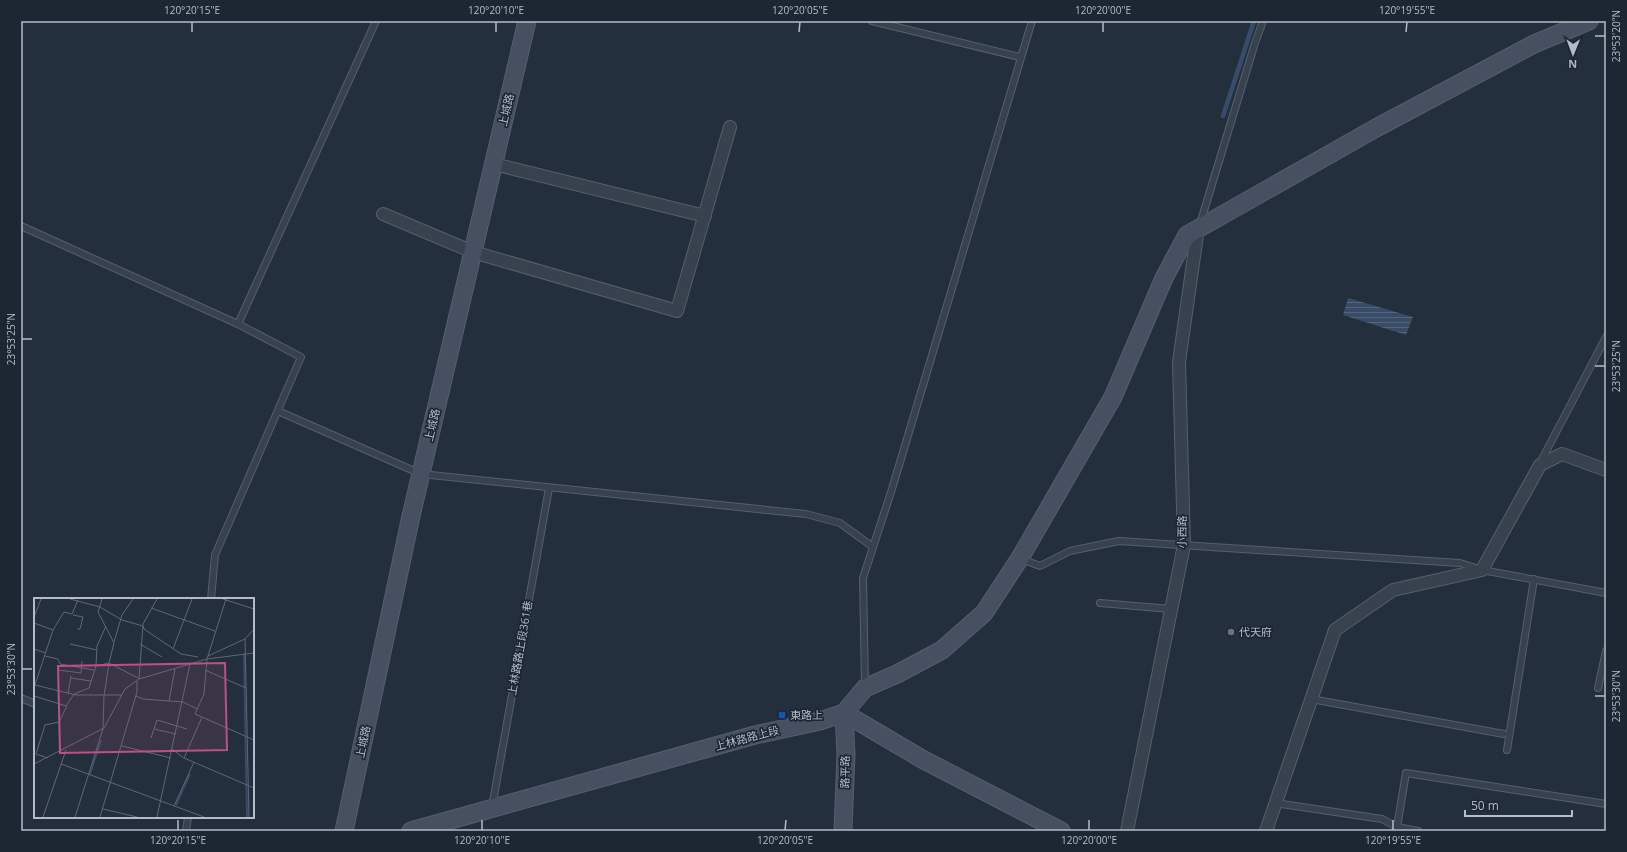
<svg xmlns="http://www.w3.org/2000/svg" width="1627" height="852" font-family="'Open Sans','Noto Sans TC',sans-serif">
	<defs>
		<pattern id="water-rules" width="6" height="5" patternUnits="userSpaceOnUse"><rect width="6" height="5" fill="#394c67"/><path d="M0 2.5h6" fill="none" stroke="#53647b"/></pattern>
	</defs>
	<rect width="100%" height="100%" fill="#242f3e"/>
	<path fill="url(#water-rules)" d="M1348,298L1413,317L1406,335L1343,315Z"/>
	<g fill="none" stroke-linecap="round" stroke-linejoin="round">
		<path stroke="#394c67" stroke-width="4.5" d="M1223,116L1254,21"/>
		<defs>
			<g id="lane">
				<path d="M872,21L1020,57"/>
				<path d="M1200,224L1255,43L1263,21"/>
				<path d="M21,226L238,324"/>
				<path d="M278,411L421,474L806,514L840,523L873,547"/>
				<path d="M1540,463L1606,337"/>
				<path d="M1021,559L1040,566L1070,551L1119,541L1460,563L1482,570L1606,593"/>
				<path d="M211,599L215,555L301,357L238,324L376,21"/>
				<path d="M1100,603L1171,609"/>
				<path d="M865,686L863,578L892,489L1032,21"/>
				<path d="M1598,688L1606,651"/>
				<path d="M21,698L35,704"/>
				<path d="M1311,699L1504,734"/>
				<path d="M1507,750L1534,579"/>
				<path d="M1275,803L1382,819L1397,827L1418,831"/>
				<path d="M492,807L549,488"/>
				<path d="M186,831L188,817"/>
				<path d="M1398,831L1397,827L1406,773L1606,804"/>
			</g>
			<g id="street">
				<path d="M494,164L705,216"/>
				<path d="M383,214L473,252L677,311L730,127"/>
				<path d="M1127,831L1184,545L1179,362L1198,228"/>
				<path d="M1266,831L1335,630L1393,590L1482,570L1540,465L1562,454L1606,470"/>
			</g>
			<g id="secondary">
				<path d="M844,713L865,688L897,674L942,650L984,613L1020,558L1113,397L1164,278L1187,235L1376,128L1534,44L1589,21"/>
				<path d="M344,831L411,516L527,21"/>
				<path d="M411,831L755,735L820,721L844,713L922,759L1061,831"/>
				<path d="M843,831L846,754L844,713"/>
			</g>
		</defs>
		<use href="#lane" stroke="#565f6c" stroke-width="8"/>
		<use href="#street" stroke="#565f6c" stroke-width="14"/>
		<use href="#secondary" stroke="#565f6c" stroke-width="19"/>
		<use href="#lane" stroke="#38414e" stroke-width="6"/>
		<use href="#street" stroke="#38414e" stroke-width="12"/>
		<use href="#secondary" stroke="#465061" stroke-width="17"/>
	</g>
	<path fill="none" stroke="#b4bcc9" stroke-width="1.5" d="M192,32V22M496,32V22M799,32L800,22M1103,32V22M1406,32L1407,22M1595,36H1605M22,339H32M1595,366H1605M22,669H32M1595,696H1605M178,830V820M482,830V820M785,830L786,820M1089,830V820M1393,830V820"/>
	<circle fill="#6b7280" stroke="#1d2633" stroke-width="1.5" cx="1231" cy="632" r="4"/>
	<rect fill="#1a4fb4" stroke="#1d2633" stroke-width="1.5" x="778" y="711" width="8" height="8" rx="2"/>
	<g text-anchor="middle" stroke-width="3.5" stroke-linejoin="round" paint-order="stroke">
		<g font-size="11" fill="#b4bcc9" stroke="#1d2633">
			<text transform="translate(506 110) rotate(-77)" y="4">上城路</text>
			<text transform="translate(432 425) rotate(-77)" y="4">上城路</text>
			<text transform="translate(1182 532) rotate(-89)" y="4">小西路</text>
			<text transform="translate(520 648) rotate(-80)" y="4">上林路路上段361巷</text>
			<text transform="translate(747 738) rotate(-15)" y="4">上林路路上段</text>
			<text transform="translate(363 742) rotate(-78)" y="4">上城路</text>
			<text transform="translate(845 772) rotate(-89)" y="4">路平路</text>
		</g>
		<g font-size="11" fill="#b4bcc9" stroke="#1d2633" text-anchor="start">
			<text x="1239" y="636">代天府</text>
			<text x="790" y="719">東路上</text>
		</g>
	</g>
	<g transform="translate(34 598)">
		<rect width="220" height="220" fill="#242f3e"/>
		<path fill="none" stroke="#394c67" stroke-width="2" d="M210,55L213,219M56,176L67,142M142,207L156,176"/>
		<path fill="none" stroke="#5e6776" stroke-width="1" d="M36,1L66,9L88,22L109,28L110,31L147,56L164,59M68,1L64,14L80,45L75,65L104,80M189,1L220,11M117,10L181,33M39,17L49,19L46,31H43M0,19L7,1M0,25L19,32M80,44L88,17L99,1M36,46L63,52M106,46L128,59M0,51L12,55M139,51L158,1M11,58L24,61L26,66L60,72M174,58L211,41M62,68L63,48L72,28M24,72L47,75L48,63M171,72L212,90M37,80L57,83M105,81L109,26L123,1M1,87L42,97H87M0,90L19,32L30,14L38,16L44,2M34,96L37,78M0,98L32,108L40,96L55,90L62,68L75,65L70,98L69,131L41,219M102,98L109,101L149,104L163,111M135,103L141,71M168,119L220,142M120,131L142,136M117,140L123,122L153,131M88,148L137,160M138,151L150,160L220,190M14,160L2,156L11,127L25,124L33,108M150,160L168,119L161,116L170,96L173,61L192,1M0,166L70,130L91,91L105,81L173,61L220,55M27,166L170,219M140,208L160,164M69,211L103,219M9,219L32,152M66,219L103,94V83M123,219L156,66M215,219L211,41L220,31"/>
		<path fill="#bd5182" fill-opacity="0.15" stroke="#bd5182" stroke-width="2" d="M191,65L193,152L26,155L24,68Z"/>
		<rect width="220" height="220" fill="none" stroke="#b4bcc9" stroke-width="2"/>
	</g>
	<rect width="1627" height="852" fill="none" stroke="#1d2633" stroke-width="44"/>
	<g transform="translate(1573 54) rotate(181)" stroke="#1d2633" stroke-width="3" paint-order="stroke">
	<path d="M0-3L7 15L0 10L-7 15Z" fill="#b4bcc9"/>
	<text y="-6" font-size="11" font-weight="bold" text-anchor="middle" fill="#b4bcc9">N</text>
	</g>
	<path d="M1465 810v6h107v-6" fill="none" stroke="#b4bcc9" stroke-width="2"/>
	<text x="1471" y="810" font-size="12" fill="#b4bcc9" stroke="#1d2633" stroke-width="3" paint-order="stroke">50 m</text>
	<rect x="22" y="22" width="1583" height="808" fill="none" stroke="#b4bcc9" stroke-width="1.5"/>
	<g font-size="10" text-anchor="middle" fill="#b4bcc9">
		<text x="192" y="14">120°20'15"E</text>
		<text x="496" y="14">120°20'10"E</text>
		<text x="800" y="14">120°20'05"E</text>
		<text x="1103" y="14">120°20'00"E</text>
		<text x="1407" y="14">120°19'55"E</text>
		<text transform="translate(1616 36) rotate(-90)" y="4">23°53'20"N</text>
		<text transform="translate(11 339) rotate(-90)" y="4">23°53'25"N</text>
		<text transform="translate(1616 366) rotate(-90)" y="4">23°53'25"N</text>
		<text transform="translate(11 669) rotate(-90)" y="4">23°53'30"N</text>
		<text transform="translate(1616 696) rotate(-90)" y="4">23°53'30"N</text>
		<text x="178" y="844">120°20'15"E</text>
		<text x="482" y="844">120°20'10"E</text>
		<text x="785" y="844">120°20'05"E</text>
		<text x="1089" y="844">120°20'00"E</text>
		<text x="1393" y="844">120°19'55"E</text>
	</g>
</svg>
